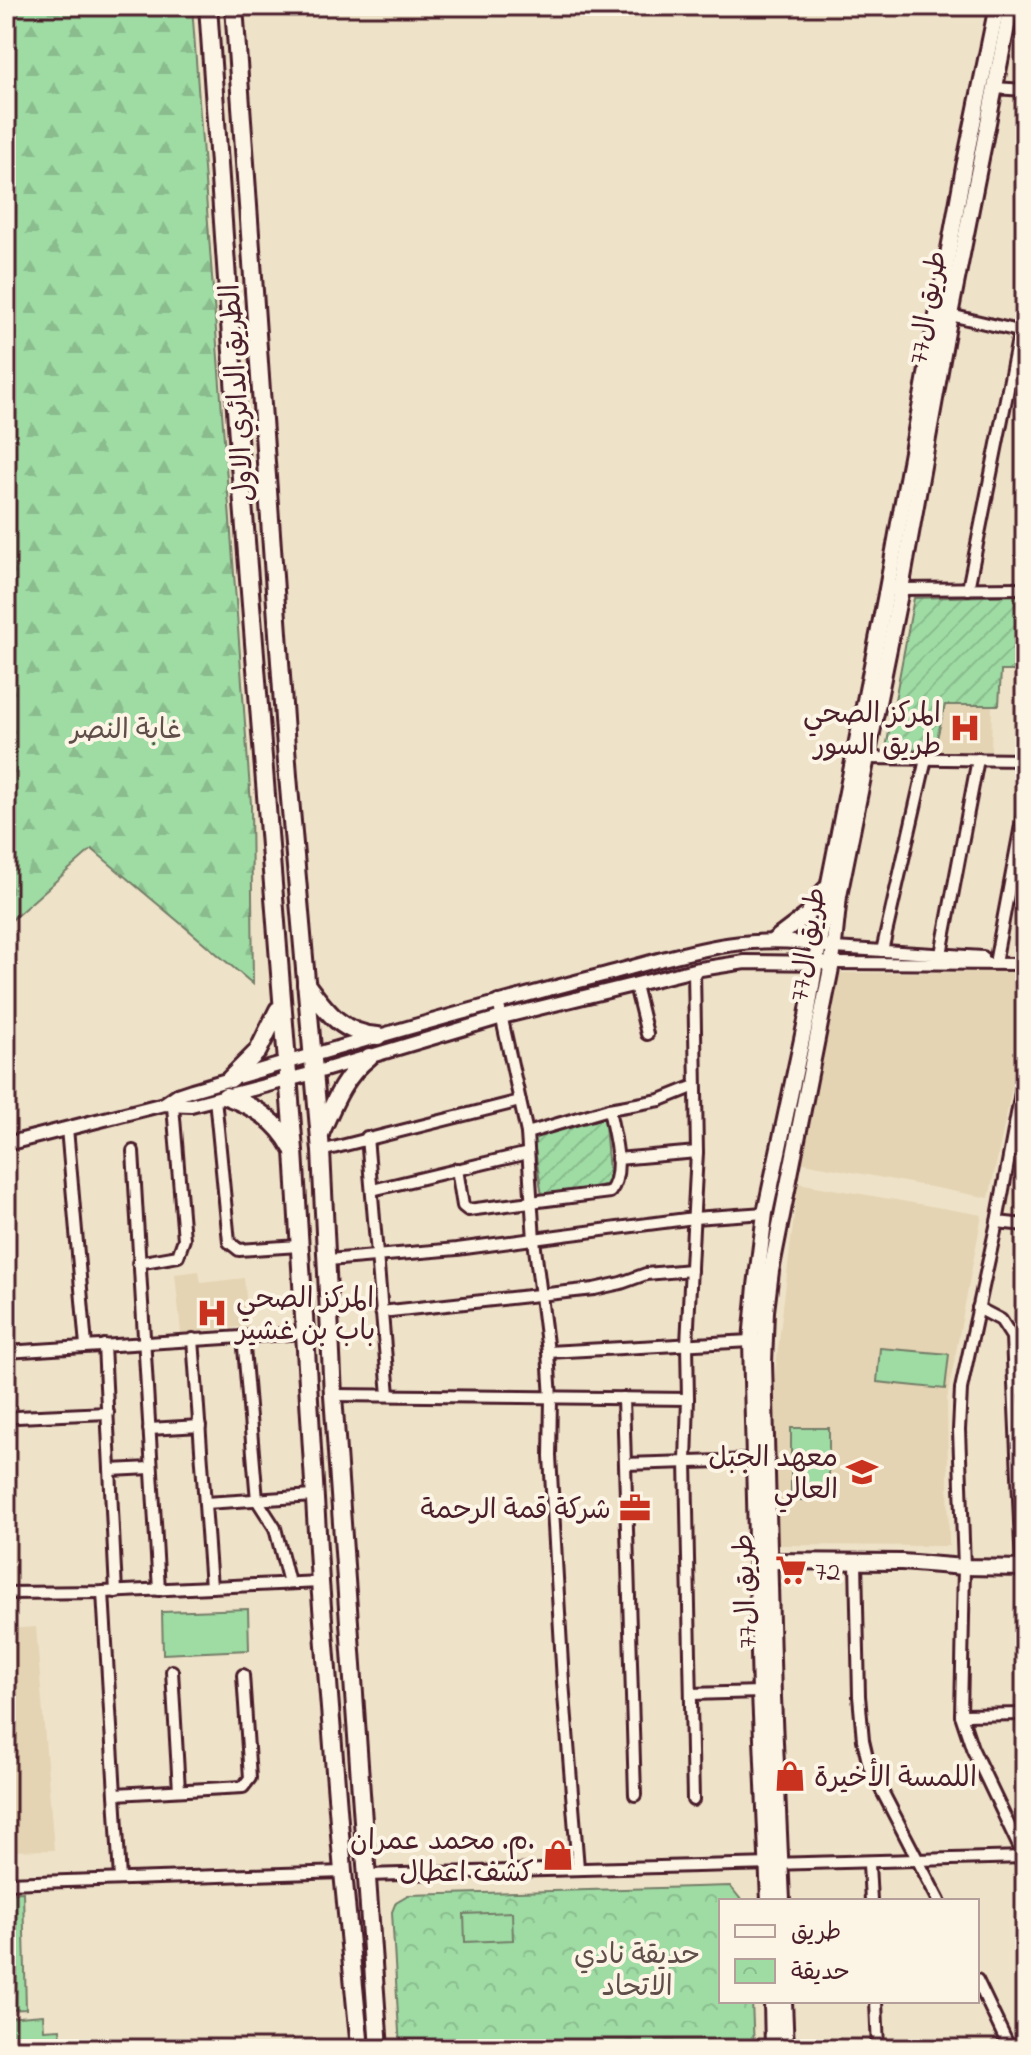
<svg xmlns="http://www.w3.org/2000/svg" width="1031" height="2055" font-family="'Indie Flower','Playpen Sans Arabic',sans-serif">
	<defs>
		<pattern id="forest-firs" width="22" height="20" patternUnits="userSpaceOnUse" patternTransform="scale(2)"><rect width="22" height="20" fill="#9edca4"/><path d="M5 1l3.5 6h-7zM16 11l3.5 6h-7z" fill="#8abc8d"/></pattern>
		<pattern id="park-crowns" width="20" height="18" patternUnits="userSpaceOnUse" patternTransform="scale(2)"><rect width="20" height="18" fill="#9edca4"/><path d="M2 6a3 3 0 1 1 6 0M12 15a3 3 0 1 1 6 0" fill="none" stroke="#8abc8d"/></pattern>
		<pattern id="garden-furrows" width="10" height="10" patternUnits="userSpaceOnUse" patternTransform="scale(2)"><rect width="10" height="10" fill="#9edca4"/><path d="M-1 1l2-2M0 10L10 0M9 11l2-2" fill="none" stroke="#8abc8d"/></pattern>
	</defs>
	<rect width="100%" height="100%" fill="#eee2c8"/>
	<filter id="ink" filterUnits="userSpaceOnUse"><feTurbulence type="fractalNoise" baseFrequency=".0125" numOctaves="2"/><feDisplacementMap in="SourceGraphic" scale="16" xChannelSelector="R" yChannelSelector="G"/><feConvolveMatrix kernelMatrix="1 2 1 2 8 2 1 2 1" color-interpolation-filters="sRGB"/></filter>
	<g filter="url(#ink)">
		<g fill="#e4d4b3">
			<path d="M944,705H992L991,751H934Z"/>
			<path d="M1025,972V1026L989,1198L799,1162L837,973Z"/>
			<path d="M798,1183L982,1215L947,1399L949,1546L779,1545L774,1382Z"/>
			<path d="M199,1271L201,1283L244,1278L249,1326L181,1333L175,1274Z"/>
			<path d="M36,1627L54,1850L6,1851V1629Z"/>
		</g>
		<path fill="url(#forest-firs)" stroke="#747e68" stroke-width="2" d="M6,6H192L251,804L253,984L92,849L6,925Z"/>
		<path fill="url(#park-crowns)" stroke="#747e68" stroke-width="2" d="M730,1886L742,1901H721V2001H752L754,2049H400L392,1912L396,1902L408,1895Z"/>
		<g fill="url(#garden-furrows)" stroke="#747e68" stroke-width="2">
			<path d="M1021,595L1016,671H1001L999,705H945L934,751L886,748L914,598Z"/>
			<path d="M604,1112L610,1184L542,1196L533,1136Z"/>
		</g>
		<g fill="#9edca4" stroke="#747e68" stroke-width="2">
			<path d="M880,1348L949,1354L945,1389L877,1382Z"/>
			<rect x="791" y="1428" width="38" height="72"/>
			<path d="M248,1609L249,1650L163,1654L162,1612Z"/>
			<path d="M23,1892L26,2009L6,2010V1893Z"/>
			<path d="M512,1912L513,1940L465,1942L464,1914Z"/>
			<path d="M43,2015L44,2030L60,2029L62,2049H6V2018Z"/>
		</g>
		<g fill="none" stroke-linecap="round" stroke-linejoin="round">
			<defs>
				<g id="minor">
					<path d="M994,88L1025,90"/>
					<path d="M950,315L1023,332"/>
					<path d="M895,589L1025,588"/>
					<path d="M968,589L1025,304"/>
					<path d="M866,758L1025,760"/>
					<path d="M834,948L983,957"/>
					<path d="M882,951L926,759"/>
					<path d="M941,954L978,759"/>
					<path d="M996,958L1025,804"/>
					<path d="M832,963L1025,964"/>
					<path d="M635,985L647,1034"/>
					<path d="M498,1001L527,1133L534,1240L548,1352L551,1399L550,1456L563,1682L578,1868"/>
					<path d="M1025,1071L997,1222L961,1389L959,1430L964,1567L961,1715L972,1748L1025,1859"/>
					<path d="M215,1098L229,1242L239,1250L299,1246"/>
					<path d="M67,1128L86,1346"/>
					<path d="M527,1133L609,1109L660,1100L695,1086"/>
					<path d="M367,1137L389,1395"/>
					<path d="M133,1151L159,1590"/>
					<path d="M321,1151L520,1101"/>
					<path d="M617,1159L697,1152"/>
					<path d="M457,1169L463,1206L468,1210L610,1192C626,1171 613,1133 609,1109"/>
					<path d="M372,1190L528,1153"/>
					<path d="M997,1222L1025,1225"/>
					<path d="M328,1260L457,1249L694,1218L765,1213"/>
					<path d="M138,1263L178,1256L184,1239L173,1106"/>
					<path d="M978,1308L1001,1320L1012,1337L1022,1568"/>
					<path d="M381,1312L594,1289L621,1283L646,1274L691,1270"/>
					<path d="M243,1336L257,1500L275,1528L289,1583"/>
					<path d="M193,1339L211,1587"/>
					<path d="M104,1345L116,1592"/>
					<path d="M6,1352L304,1333"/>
					<path d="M548,1352L751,1341"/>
					<path d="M333,1395L688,1399L686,1461L693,1800"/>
					<path d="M623,1398L635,1795"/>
					<path d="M688,1399L687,1344L697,1152L694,970"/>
					<path d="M17,1417L108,1413"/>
					<path d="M149,1429L200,1426"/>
					<path d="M625,1464L754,1460"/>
					<path d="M111,1470L151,1468"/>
					<path d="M205,1503L314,1496"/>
					<path d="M856,1562L859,1696L863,1740L869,1766L939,1901"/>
					<path d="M103,1592L120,1879"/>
					<path d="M6,1593L103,1592L320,1582"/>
					<path d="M172,1671L179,1790"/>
					<path d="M691,1694L760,1692"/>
					<path d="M961,1715L1025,1714"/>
					<path d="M115,1794L243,1787L250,1778L243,1675"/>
					<path d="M869,1864L871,1901"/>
					<path d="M366,1875C585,1867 805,1865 1025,1857"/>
					<path d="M6,1883L343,1872"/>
					<path d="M977,1980L1010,2049"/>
					<path d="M876,2001L878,2049"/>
				</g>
				<g id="tertiary">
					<path d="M164,1104L177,1095L192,1090C325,1052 457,1012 591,978C672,958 740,930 825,946"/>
					<path d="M6,1144L164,1104L191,1105L314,1073L502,1017L694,970L745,962L823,963"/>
				</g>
				<g id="secondary">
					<path d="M774,940L807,915L824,890"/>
					<path d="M762,1561L902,1562L964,1567L1025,1568"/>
					<path d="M769,1901L760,1692L754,1460L751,1341L756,1286L765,1213L807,1016L829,883L887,589L964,167L997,6"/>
					<path d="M782,1901L773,1697L764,1363L766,1311L771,1271L832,963L839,896L901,589L950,315L1011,6"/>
					<path d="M772,2001L773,2049"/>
					<path d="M784,2001L786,2049"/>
				</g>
				<g id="trunk">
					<path d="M208,6L239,452L294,1151L320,1582L343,1872L360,2049"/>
					<path d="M234,6L288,776L321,1151L333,1395L379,2049"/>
					<path d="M306,984C326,1011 342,1034 378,1036"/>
					<path d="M230,1079L258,1051L278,1010"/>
					<path d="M226,1096C255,1107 277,1120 292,1148"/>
					<path d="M320,1134C333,1105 343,1077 369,1057"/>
				</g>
			</defs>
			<use href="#minor" stroke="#4a1f2b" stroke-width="16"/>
			<use href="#tertiary" stroke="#4a1f2b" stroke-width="18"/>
			<use href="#secondary" stroke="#4a1f2b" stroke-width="20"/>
			<use href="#trunk" stroke="#4a1f2b" stroke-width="22"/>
			<use href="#minor" stroke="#fcf5e5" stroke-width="10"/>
			<use href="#tertiary" stroke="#fcf5e5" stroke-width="12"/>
			<use href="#secondary" stroke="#fcf5e5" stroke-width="14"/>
			<use href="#trunk" stroke="#fcf5e5" stroke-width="16"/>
		</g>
	</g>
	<defs>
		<symbol id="hospital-bare" viewBox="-9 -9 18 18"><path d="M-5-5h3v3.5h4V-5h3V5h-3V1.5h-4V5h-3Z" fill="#c8321e" stroke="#fcf5e5" stroke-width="2.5" paint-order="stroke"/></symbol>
		<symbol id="university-bare" viewBox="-9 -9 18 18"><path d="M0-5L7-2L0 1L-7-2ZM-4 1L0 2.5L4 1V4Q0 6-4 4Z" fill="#c8321e" stroke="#fcf5e5" stroke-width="2.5" paint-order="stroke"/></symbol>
		<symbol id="office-bare" viewBox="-9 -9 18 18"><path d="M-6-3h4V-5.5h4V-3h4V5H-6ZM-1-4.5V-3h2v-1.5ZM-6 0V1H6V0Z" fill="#c8321e" stroke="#fcf5e5" stroke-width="2.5" paint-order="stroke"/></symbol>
		<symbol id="supermarket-bare" viewBox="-9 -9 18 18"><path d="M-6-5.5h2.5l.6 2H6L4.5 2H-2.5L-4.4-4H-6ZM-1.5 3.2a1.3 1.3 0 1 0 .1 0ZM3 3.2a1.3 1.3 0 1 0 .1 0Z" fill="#c8321e" stroke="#fcf5e5" stroke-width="2.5" paint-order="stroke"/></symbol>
		<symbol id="shop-bare" viewBox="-9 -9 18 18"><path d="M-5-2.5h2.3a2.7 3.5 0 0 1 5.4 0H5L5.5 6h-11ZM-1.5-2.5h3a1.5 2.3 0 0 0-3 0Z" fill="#c8321e" stroke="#fcf5e5" stroke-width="2.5" paint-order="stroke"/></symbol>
	</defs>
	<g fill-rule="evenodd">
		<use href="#hospital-bare" x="943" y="706" width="44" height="44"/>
		<use href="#hospital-bare" x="190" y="1291" width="44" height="44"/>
		<use href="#university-bare" x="840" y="1450" width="44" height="44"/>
		<use href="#office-bare" x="613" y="1486" width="44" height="44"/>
		<use href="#supermarket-bare" x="769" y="1548" width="44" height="44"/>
		<use href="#shop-bare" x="768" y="1754" width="44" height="44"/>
		<use href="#shop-bare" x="536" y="1833" width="44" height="44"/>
	</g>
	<g text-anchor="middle" stroke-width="8" stroke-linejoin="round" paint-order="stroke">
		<g font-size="28" fill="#4a1f2b" stroke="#fcf5e5">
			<text transform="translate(926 307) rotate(-80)" y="10">طريق ال77</text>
			<text transform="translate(236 393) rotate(-94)" y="10">الطريق الدائري الاول</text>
			<text transform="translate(806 944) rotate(-81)" y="10">طريق ال77</text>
			<text transform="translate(744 1591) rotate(-92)" y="10">طريق ال77</text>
		</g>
		<g font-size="28" fill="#4a1f2b" stroke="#fcf5e5" text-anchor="end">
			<text x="941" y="722">المركز الصحي<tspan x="941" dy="32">طريق السور</tspan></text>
			<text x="236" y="1307" text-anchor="start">المركز الصحي<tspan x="236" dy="32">باب بن غشير</tspan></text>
			<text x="838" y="1466">معهد الجبل<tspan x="838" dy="32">العالي</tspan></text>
			<text x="611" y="1518">شركة قمة الرحمة</text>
			<text x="815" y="1580" text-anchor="start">72</text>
			<text x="814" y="1786" text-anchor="start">اللمسة الأخيرة</text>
			<text x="534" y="1849">م. محمد عمران.<tspan x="534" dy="32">كشف اعطال</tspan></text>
		</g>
		<g font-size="28" fill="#5f4e49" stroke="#fcf5e5">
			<text x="126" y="738">غابة النصر</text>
			<text x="637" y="1963">حديقة نادي<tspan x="637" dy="32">الاتحاد</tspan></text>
		</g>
	</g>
	<rect width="1031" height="2055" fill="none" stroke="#fcf5e5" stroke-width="32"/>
	<rect x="16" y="16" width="999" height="2023" fill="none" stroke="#4a1f2b" stroke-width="3" filter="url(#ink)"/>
	<rect x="719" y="1899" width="260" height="104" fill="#fcf5e5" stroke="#b59f9b" stroke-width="2"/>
	<rect x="735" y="1925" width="40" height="12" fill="#fcf5e5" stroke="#b59f9b" stroke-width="2"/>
	<text x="791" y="1939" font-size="24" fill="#4a1f2b">طريق</text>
	<rect x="735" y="1959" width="40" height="24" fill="url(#park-crowns)" stroke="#b59f9b" stroke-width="2"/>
	<text x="791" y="1979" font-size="24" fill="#4a1f2b">حديقة</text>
</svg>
